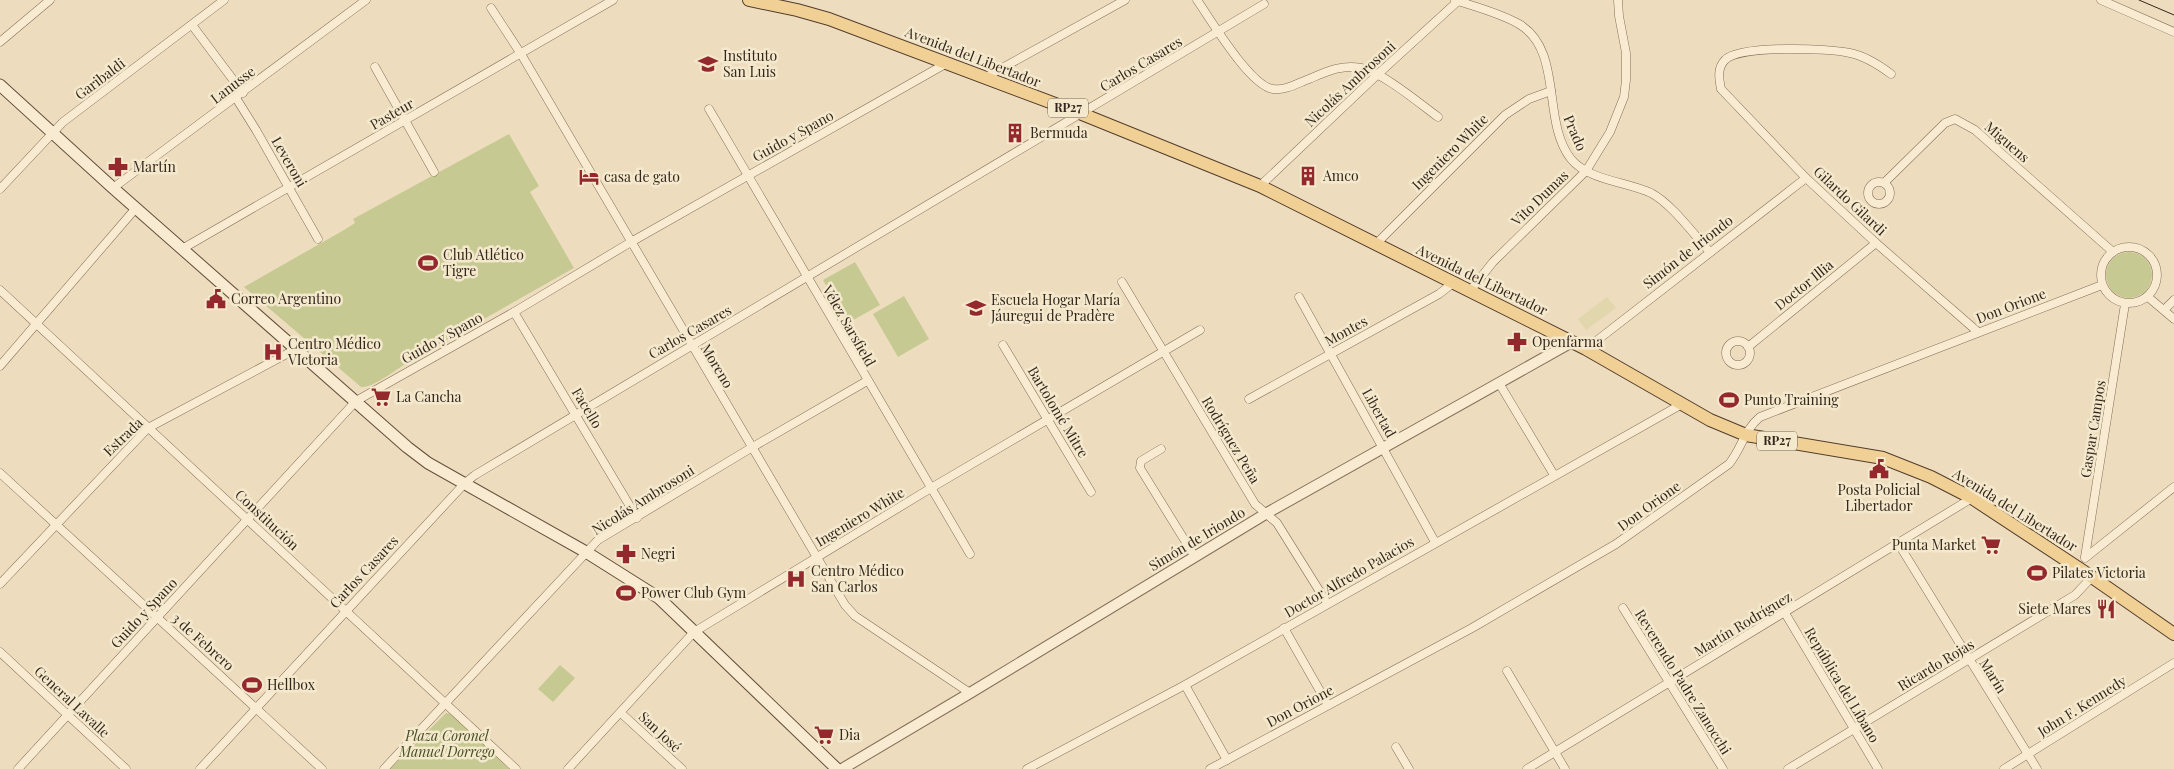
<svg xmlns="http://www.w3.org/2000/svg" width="2174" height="769" font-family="'Playfair Display',serif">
	<rect width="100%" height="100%" fill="#edddbe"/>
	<path fill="#e2d7ac" d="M1607,297L1616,308L1586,330L1578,319Z"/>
	<g fill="#c6ca92">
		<path d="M509,134L539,186L530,192L574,268L422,354L419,350L414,353L415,357C404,364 373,389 361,387L244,287L344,230L355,223L353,219Z"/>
		<circle cx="2129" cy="275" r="23"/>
		<path d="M855,262L880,305L848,323L823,280Z"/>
		<path d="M904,296L929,339L898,357L873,314Z"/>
		<path d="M560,665L575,678L553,702L538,689Z"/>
		<path d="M446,713L451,714L509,769H390Z"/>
	</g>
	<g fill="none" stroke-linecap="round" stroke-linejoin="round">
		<defs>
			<g id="minor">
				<path d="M1197,0C1211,20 1250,86 1273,89C1285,91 1298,83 1309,79C1326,72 1342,64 1361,68C1382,72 1419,103 1438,117"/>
				<path d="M1455,0C1476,7 1500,13 1519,24C1564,51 1541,121 1571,159C1588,180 1627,182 1651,193C1672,204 1694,235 1710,252"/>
				<path d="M2101,0L2174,32"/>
				<path d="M491,8L521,54L845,605L855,616L970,693"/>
				<path d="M192,25L243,93"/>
				<path d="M0,42L50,0"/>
				<path d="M375,67L434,172"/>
				<path d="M1891,74C1879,65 1865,56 1850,53C1829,48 1739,45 1725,60C1717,68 1719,79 1721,89L1806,178L1876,243L1978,332"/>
				<path d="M986,77L1125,0"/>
				<path d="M236,98L256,130L318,239"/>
				<path d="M709,109L970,554"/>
				<circle cx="1879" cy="193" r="11"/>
				<path d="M1884,183L1945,123L1955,119L1975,130L2113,252"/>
				<path d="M1260,186L1377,75L1458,1"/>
				<path d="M113,188L366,0"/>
				<path d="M0,189L63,122L224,0"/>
				<path d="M1376,244L1505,115L1529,99L1551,91"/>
				<circle cx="2129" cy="275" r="28"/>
				<path d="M182,249L613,0"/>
				<path d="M1122,282L1255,504L1277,523L1327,603"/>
				<path d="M0,290L516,769"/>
				<path d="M1470,291L1493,262L1586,171L1610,132L1624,97L1626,80V53L1619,16L1618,0"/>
				<path d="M1299,297L1435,542"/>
				<path d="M2148,297L2174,319"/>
				<path d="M2164,310L2174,300"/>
				<path d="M514,312L637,518"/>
				<circle cx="1738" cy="353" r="12"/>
				<path d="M1003,345L1091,492"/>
				<path d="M1748,347L1876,243"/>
				<path d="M1586,349L1806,178"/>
				<path d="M0,366L136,208"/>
				<path d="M1499,383L1554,475"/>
				<path d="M1249,399L1439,294L1453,283"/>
				<path d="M1161,449L1141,461L1140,468L1195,557"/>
				<path d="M0,473L322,769"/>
				<path d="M1898,543L2037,769"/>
				<path d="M2085,557L2125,304"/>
				<path d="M2085,558L2174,487"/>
				<path d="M0,584L148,428L296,349"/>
				<path d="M1623,608L1723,769"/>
				<path d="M1785,613L1878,769"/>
				<path d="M1284,628L1328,705"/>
				<path d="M0,652L126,769"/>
				<path d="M1507,671L1565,769"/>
				<path d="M1185,685L1227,760"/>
				<path d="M621,713L682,769"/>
				<path d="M1396,747L1409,769"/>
				<path d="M18,769L356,401L514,312L631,242L947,63"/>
				<path d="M200,769L465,483L475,475L1264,4"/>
				<path d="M384,769L598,540L751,448L867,381"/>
				<path d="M568,769L694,632L931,488L1200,330"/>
				<path d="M1027,769L1185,685L1682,404"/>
				<path d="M1210,769L1472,628L1616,544L1729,464C1742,448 1744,430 1760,417L2102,285"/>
				<path d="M1527,769L1972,498"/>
				<path d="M1788,769L2075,595L2092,577"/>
				<path d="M2004,769L2174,663"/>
			</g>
			<path id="tertiary" d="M842,769L970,693L1267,513L1572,342"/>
			<path id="secondary" d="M0,85L113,188L407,447L428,463L586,552L659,598L837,769"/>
			<path id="primary" d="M749,0L797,10L829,19L1082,114L1260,186L1586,349L1710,420L1746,435L1883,458L1931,477L1972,498L2092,577L2174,634"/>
		</defs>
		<use href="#minor" stroke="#856e57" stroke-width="9"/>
		<use href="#tertiary" stroke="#856e57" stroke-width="12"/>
		<use href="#secondary" stroke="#664f3b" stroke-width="13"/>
		<use href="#primary" stroke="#523c2c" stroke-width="14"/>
		<use href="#minor" stroke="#f8ebd1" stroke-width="8"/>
		<use href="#tertiary" stroke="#f8ebd1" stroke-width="10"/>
		<use href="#secondary" stroke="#f8ebd1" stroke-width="11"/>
		<use href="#primary" stroke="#f1d095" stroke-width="12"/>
		<path stroke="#34271c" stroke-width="1" d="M2139,0L2174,15"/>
	</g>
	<defs>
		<symbol id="school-bare" viewBox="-9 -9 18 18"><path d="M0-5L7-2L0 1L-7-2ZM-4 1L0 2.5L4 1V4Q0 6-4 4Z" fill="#93282d" stroke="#f4e8cd" stroke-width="2.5" paint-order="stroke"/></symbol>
		<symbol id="building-bare" viewBox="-9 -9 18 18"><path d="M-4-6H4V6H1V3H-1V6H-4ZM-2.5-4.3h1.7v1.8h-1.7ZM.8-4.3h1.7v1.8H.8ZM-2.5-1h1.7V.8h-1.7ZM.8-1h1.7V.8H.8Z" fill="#93282d" stroke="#f4e8cd" stroke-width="2.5" paint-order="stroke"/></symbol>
		<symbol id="pharmacy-bare" viewBox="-9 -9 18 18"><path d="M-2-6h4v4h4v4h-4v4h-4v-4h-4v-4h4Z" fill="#93282d" stroke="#f4e8cd" stroke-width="2.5" paint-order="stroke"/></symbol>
		<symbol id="hotel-bare" viewBox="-9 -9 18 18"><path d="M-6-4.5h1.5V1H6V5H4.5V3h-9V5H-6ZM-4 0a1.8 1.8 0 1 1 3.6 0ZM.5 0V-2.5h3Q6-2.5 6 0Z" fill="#93282d" stroke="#f4e8cd" stroke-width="2.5" paint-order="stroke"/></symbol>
		<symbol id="stadium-bare" viewBox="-9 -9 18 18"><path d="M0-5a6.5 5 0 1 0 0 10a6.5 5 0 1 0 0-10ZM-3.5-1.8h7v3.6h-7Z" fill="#93282d" stroke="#f4e8cd" stroke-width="2.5" paint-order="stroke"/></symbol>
		<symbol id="civic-bare" viewBox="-9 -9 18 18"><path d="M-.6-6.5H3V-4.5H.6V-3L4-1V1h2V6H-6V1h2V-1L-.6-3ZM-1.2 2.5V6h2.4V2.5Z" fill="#93282d" stroke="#f4e8cd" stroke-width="2.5" paint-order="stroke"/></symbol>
		<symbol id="hospital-bare" viewBox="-9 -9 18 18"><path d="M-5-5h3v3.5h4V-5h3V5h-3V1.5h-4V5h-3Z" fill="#93282d" stroke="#f4e8cd" stroke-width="2.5" paint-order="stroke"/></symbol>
		<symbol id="supermarket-bare" viewBox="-9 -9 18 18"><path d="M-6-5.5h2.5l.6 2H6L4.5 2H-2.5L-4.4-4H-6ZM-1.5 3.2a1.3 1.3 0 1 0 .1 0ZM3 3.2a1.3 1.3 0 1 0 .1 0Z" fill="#93282d" stroke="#f4e8cd" stroke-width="2.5" paint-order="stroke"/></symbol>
		<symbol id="restaurant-bare" viewBox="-9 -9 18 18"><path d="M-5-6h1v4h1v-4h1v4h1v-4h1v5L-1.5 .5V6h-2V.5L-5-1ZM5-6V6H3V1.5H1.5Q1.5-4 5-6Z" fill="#93282d" stroke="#f4e8cd" stroke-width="2.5" paint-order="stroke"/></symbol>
	</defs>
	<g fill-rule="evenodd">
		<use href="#school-bare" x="694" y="50" width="28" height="28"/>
		<use href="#building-bare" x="1001" y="119" width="28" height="28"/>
		<use href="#pharmacy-bare" x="104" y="153" width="28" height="28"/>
		<use href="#building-bare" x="1294" y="162" width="28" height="28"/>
		<use href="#hotel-bare" x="575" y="163" width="28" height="28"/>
		<use href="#stadium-bare" x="414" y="249" width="28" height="28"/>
		<use href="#civic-bare" x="202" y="285" width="28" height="28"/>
		<use href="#school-bare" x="962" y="294" width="28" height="28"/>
		<use href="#pharmacy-bare" x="1503" y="328" width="28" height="28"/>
		<use href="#hospital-bare" x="259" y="338" width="28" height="28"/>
		<use href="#supermarket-bare" x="367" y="383" width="28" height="28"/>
		<use href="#stadium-bare" x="1715" y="386" width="28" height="28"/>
		<use href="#civic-bare" x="1865" y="455" width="28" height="28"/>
		<use href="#supermarket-bare" x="1977" y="531" width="28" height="28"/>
		<use href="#pharmacy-bare" x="612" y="540" width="28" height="28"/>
		<use href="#stadium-bare" x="2023" y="559" width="28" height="28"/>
		<use href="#hospital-bare" x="782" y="565" width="28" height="28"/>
		<use href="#stadium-bare" x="612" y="579" width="28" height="28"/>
		<use href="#restaurant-bare" x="2092" y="595" width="28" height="28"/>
		<use href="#stadium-bare" x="238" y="671" width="28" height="28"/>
		<use href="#supermarket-bare" x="810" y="721" width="28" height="28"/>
	</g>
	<g text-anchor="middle" stroke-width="5" stroke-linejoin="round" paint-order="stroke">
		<g fill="#f4e8cd" stroke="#6e6151" stroke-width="1">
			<rect x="1048" y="98.5" width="40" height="19" rx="4"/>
			<rect x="1757" y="431.5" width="40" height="19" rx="4"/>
		</g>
		<g font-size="12" font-weight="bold" fill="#34271c">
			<text x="1068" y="112">RP27</text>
			<text x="1777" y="445">RP27</text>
		</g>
		<g font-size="14" fill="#34271c" stroke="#f4e8cd" text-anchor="start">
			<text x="723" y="61">Instituto<tspan x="723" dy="16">San Luis</tspan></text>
			<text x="1030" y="138">Bermuda</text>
			<text x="133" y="172">Martín</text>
			<text x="1323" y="181">Amco</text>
			<text x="604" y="182">casa de gato</text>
			<text x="443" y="260">Club Atlético<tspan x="443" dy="16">Tigre</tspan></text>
			<text x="231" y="304">Correo Argentino</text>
			<text x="991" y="305">Escuela Hogar María<tspan x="991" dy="16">Jáuregui de Pradère</tspan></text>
			<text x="1532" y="347">Openfarma</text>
			<text x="288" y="349">Centro Médico<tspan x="288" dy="16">VIctoria</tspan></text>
			<text x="396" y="402">La Cancha</text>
			<text x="1744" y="405">Punto Training</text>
			<text x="1879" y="495" text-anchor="middle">Posta Policial<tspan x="1879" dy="16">Libertador</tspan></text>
			<text x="1976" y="550" text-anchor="end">Punta Market</text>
			<text x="641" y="559">Negri</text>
			<text x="811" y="576">Centro Médico<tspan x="811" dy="16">San Carlos</tspan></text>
			<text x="2052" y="578">Pilates Victoria</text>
			<text x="641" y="598">Power Club Gym</text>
			<text x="2091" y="614" text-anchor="end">Siete Mares</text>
			<text x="267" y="690">Hellbox</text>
			<text x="839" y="740">Dia</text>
		</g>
		<g font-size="14" fill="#34271c" stroke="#f4e8cd">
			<text transform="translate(973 57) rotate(21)" y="5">Avenida del Libertador</text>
			<text transform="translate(1141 64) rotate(-31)" y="5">Carlos Casares</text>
			<text transform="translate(100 79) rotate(-37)" y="5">Garibaldi</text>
			<text transform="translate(1350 84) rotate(-43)" y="5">Nicolás Ambrosoni</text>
			<text transform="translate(233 85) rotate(-37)" y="5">Lanusse</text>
			<text transform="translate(392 114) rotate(-30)" y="5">Pasteur</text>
			<text transform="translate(1575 133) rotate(67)" y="5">Prado</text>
			<text transform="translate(793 136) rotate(-29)" y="5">Guido y Spano</text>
			<text transform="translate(2007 142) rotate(41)" y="5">Miguens</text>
			<text transform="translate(1450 152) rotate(-45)" y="5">Ingeniero White</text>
			<text transform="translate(289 162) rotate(60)" y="5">Leveroni</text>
			<text transform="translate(1540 198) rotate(-44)" y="5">Vito Dumas</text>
			<text transform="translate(1850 201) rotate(43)" y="5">Gilardo Gilardi</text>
			<text transform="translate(1688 252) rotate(-38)" y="5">Simón de Iriondo</text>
			<text transform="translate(1482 280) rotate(26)" y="5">Avenida del Libertador</text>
			<text transform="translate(1804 285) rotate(-39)" y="5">Doctor Illia</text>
			<text transform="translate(2011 306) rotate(-21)" y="5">Don Orione</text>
			<text transform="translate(849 326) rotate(60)" y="5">Vélez Sarsfield</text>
			<text transform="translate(1346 331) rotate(-29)" y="5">Montes</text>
			<text transform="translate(690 332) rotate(-30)" y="5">Carlos Casares</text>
			<text transform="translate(442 338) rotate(-29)" y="5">Guido y Spano</text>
			<text transform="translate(717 366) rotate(59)" y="5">Moreno</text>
			<text transform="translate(587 408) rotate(59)" y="5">Facello</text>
			<text transform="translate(1058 412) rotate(59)" y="5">Bartolomé Mitre</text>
			<text transform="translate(1379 413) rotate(61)" y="5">Libertad</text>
			<text transform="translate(2093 429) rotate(-81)" y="5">Gaspar Campos</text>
			<text transform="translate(123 437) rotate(-44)" y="5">Estrada</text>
			<text transform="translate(1231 440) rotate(59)" y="5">Rodríguez Peña</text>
			<text transform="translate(643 500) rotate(-32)" y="5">Nicolás Ambrosoni</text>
			<text transform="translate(1649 506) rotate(-36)" y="5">Don Orione</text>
			<text transform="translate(2015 510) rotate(32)" y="5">Avenida del Libertador</text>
			<text transform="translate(860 517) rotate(-31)" y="5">Ingeniero White</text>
			<text transform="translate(267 520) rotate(43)" y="5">Constitución</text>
			<text transform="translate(1197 539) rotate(-31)" y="5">Simón de Iriondo</text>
			<text transform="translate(364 572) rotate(-47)" y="5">Carlos Casares</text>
			<text transform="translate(1349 577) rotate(-30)" y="5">Doctor Alfredo Palacios</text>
			<text transform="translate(144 613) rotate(-47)" y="5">Guido y Spano</text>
			<text transform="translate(1743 624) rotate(-31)" y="5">Martín Rodríguez</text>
			<text transform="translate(203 642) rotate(42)" y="5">3 de Febrero</text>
			<text transform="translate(1936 665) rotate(-31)" y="5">Ricardo Rojas</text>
			<text transform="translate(1993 676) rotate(58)" y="5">Marín</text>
			<text transform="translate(1683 682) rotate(58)" y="5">Reverendo Padre Zanocchi</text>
			<text transform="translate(1842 685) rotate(59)" y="5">República del Líbano</text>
			<text transform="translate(72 702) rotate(43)" y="5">General Lavalle</text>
			<text transform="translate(1300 706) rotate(-28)" y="5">Don Orione</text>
			<text transform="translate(2082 706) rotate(-32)" y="5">John F. Kennedy</text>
			<text transform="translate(660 732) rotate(43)" y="5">San José</text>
		</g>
		<g font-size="14" font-style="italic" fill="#475022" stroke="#f4e8cd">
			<text x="447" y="741">Plaza Coronel<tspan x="447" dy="16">Manuel Dorrego</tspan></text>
		</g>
	</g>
</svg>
